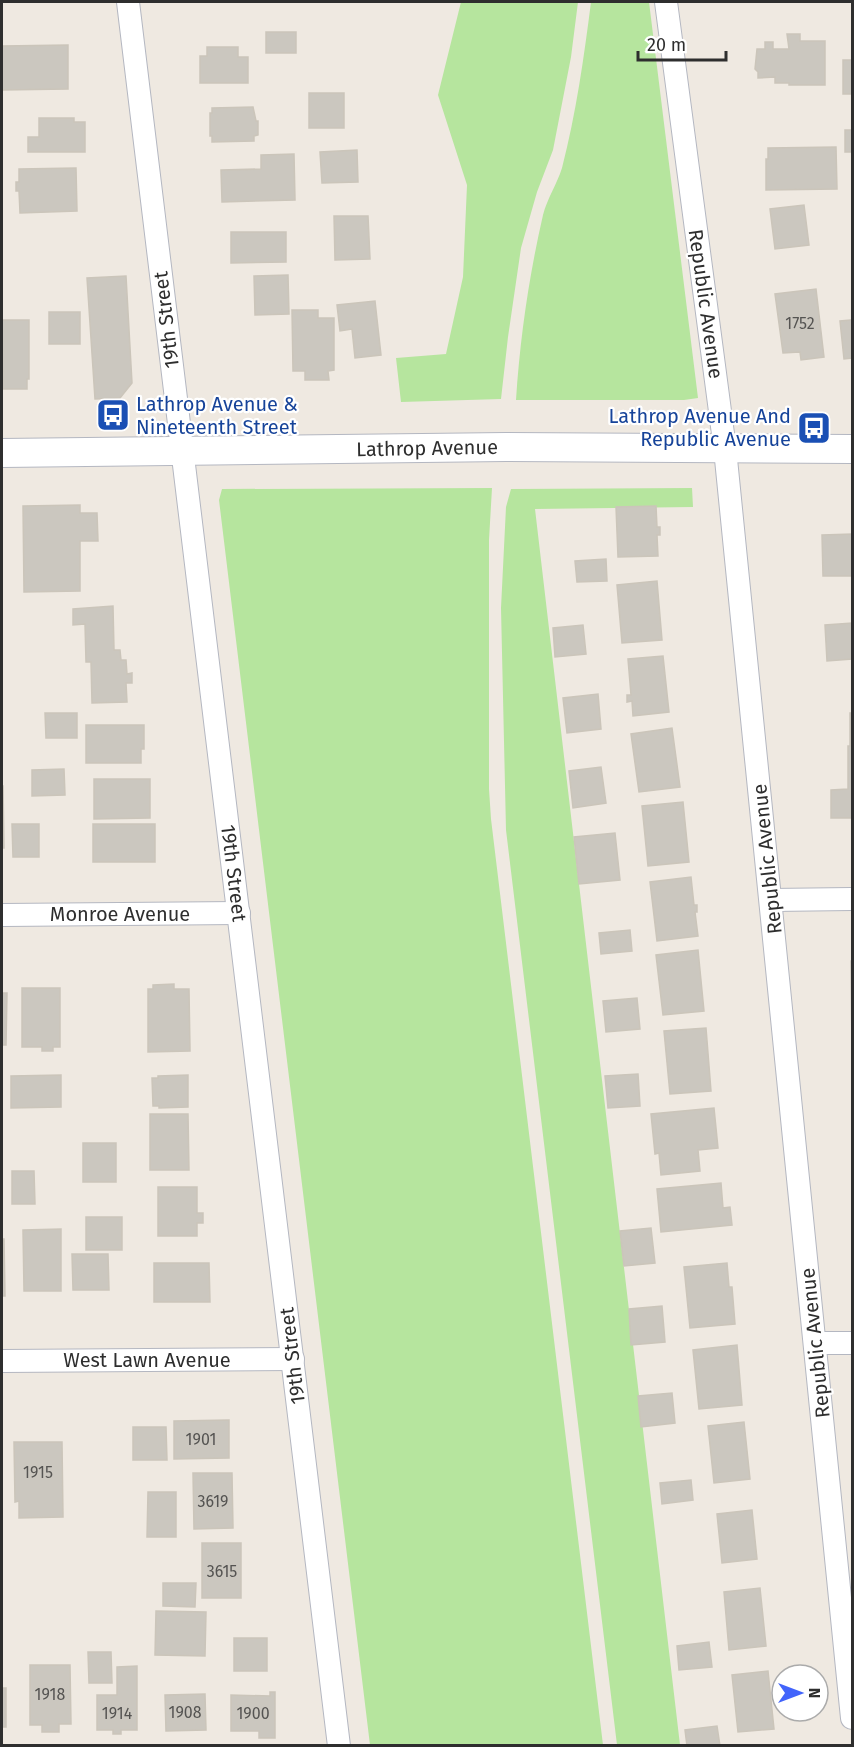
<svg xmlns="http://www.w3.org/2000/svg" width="854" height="1747" font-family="'Fira Sans',sans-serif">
	<rect width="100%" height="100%" fill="#efe9e1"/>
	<g fill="#b6e59e">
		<path d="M461,2H578L571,57L553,150L537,192L521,248L508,337L501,399L401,402L396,358L446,354L463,277L467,185L438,95Z"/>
		<path d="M591,2H649L698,398L684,400H516C520,338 529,276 543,215C547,199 557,184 562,168C576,114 584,57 591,2Z"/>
		<path d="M492,488L489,540V789L491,819L603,1745H370L219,500L222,489Z"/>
		<path d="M692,488L693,507L535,509L680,1745H617L506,830L501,608L506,507L511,489Z"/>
	</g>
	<g fill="#cbc7bf" stroke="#cbc5ba" stroke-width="1.5">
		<rect x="266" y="32" width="30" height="21"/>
		<path d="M787,34H800V41H825V85H789V83H775V77L758,78V72L755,69L757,49H765V42H773V49H789Z"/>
		<path d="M68,45V89L2,90V46Z"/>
		<path d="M207,47H238V57H248V83H200V56H207Z"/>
		<rect x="843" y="60" width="9" height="34"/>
		<rect x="309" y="93" width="35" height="35"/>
		<path d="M253,107L256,121H258V135L254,136V141L212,142V136H210V113H212V108Z"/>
		<path d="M39,118H74V122H85V152H28V137H39Z"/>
		<rect x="845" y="130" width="7" height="22"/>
		<path d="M836,147L837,189L766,190V159H768V148Z"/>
		<path d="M357,150L358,182L322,183L320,152Z"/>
		<path d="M294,154L295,200L222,202L221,170L261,169V155Z"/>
		<path d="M76,168L77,211L20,213L19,191H16V182H19V169Z"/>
		<path d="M804,205L809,245L775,249L770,209Z"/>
		<path d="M334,216H368L370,259L335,260Z"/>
		<path d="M231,232H286V262L231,263Z"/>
		<path d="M288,275L289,314L255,315L254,276Z"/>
		<path d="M126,276L132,383L120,398L95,399L87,278Z"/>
		<path d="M816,289L824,357L801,360L800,352L783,353L775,294Z"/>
		<path d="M375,301L381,355L355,358L352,329L340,331L337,305Z"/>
		<path d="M292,310H318V318H334V370L328,371L329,380H305V371H293Z"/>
		<rect x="49" y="312" width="31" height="32"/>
		<path d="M2,320H29V379H27V389H3Z"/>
		<path d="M851,320H852V358L844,359L840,321Z"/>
		<path d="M80,505V513H97L98,541H80V591L24,592L23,506Z"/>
		<path d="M656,506L657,527H660V535H657L658,556L618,557L616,507Z"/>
		<path d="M852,534V576H823L822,535Z"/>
		<path d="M606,559L607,581L577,582L575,561Z"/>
		<path d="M657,581L662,640L622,643L617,585Z"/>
		<path d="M113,606L114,650H120L121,660H126L127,674L132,673V683H126L127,702L92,703L91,662H86L85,624L73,625V609Z"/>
		<path d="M852,623V659L827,661L825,625Z"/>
		<path d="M583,625L586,654L555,657L553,628Z"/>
		<path d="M663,656L669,712L633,716L632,701L627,702V695H631L628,659Z"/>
		<path d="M598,694L601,729L567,733L563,698Z"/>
		<path d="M45,713H77V738H46Z"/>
		<path d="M850,713H852V818H831V790L848,789V746H850Z"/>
		<path d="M86,725H144V749H141V763H86Z"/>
		<path d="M672,728L680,787L639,792L631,734Z"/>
		<path d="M601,767L606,803L573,808L569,771Z"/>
		<path d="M64,769L65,795L32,796V770Z"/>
		<path d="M94,779H150V818L94,819Z"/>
		<path d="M2,786H3L4,848H2Z"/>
		<path d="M683,802L689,862L648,866L642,806Z"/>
		<path d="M12,824H39V857H13Z"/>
		<rect x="93" y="824" width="62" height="38"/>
		<path d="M615,833L620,880L579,884L574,837Z"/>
		<path d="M691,877L694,905H697V912H695L698,936L657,941L650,882Z"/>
		<path d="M630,930L632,951L601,954L599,933Z"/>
		<path d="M698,950L704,1011L663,1015L656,955Z"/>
		<path d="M851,961H852V1050Z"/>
		<path d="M174,984V989H189L190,1051L148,1052V989H153V985Z"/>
		<path d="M22,988H60V1047H53V1051H42V1047H22Z"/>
		<path d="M2,993H7L6,1045H2Z"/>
		<path d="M637,998L640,1029L606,1032L603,1001Z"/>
		<path d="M706,1028L711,1091L670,1094L664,1031Z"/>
		<path d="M638,1074L640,1106L608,1108L605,1076Z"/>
		<path d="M61,1075V1107L11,1108V1076Z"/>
		<path d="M188,1075V1107L159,1108V1106H153L152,1078H158V1076Z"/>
		<path d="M714,1108L718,1148L698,1150L700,1171L661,1175L659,1153L655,1154L651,1114Z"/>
		<path d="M150,1114H188L189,1170H150Z"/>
		<rect x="83" y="1143" width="33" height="39"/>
		<path d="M12,1171H34L35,1204H12Z"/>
		<path d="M721,1183L723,1208L730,1207L732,1225L661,1232L657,1189Z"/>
		<path d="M158,1187H197V1213H203V1223H197V1236H158Z"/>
		<rect x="86" y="1217" width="36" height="33"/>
		<path d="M651,1228L655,1263L624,1266L620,1231Z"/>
		<path d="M61,1229V1291H24L23,1230Z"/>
		<path d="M2,1239H4L5,1296H2Z"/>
		<path d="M72,1254H108L109,1290H73Z"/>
		<path d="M154,1263H209L210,1302H154Z"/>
		<path d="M727,1263L729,1287H732L735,1324L690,1328L684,1267Z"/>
		<path d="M662,1306L665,1342L631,1345L629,1309Z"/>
		<path d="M737,1345L742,1405L699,1409L693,1350Z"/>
		<path d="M672,1393L675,1423L641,1427L638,1396Z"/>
		<path d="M229,1420V1458L174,1459V1421Z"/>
		<path d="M744,1422L750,1479L714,1483L708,1426Z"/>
		<path d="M133,1427H166L167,1460H133Z"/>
		<path d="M14,1442H62L63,1517L19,1518V1501L15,1502Z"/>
		<path d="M193,1473H232L233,1528L194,1529Z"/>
		<path d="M691,1480L693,1500L662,1504L660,1483Z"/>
		<path d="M148,1492H176V1537H147Z"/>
		<path d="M752,1510L757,1559L722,1563L717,1514Z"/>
		<rect x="202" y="1543" width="39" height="55"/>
		<path d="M163,1583H196L195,1607L163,1606Z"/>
		<path d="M760,1588L766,1646L729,1650L724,1592Z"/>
		<path d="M156,1611L206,1612L205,1656L155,1655Z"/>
		<rect x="234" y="1638" width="33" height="33"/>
		<path d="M709,1642L712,1667L679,1670L677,1646Z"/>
		<path d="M88,1652H111L112,1683H89Z"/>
		<path d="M30,1665H70L71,1724H59V1732H42V1725H30Z"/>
		<path d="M137,1666V1730H121V1734H113V1730H97V1695H117V1667Z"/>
		<path d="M768,1671L774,1729L738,1732L732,1675Z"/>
		<rect x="2" y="1688" width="4" height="39"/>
		<path d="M270,1692H275V1738H259V1731H231V1695L270,1696Z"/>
		<path d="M205,1694L206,1730L166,1731L165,1695Z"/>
		<path d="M717,1726L720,1746H687L685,1730Z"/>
	</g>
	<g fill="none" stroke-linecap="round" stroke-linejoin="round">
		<defs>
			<g id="minor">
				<path d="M128,2L339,1746"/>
				<path d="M666,2L725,449L852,1718"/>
				<path d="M771,900L852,899"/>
				<path d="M2,915L239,913"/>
				<path d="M815,1343H852"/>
				<path d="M2,1361L293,1359"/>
			</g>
			<path id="tertiary" d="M2,453L506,447L852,449"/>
		</defs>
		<use href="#minor" stroke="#b4b7c1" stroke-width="24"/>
		<use href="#tertiary" stroke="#b4b7c1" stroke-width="30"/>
		<use href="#minor" stroke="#fff" stroke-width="22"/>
		<use href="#tertiary" stroke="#fff" stroke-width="28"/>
	</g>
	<defs>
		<symbol id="bus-square" viewBox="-11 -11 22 22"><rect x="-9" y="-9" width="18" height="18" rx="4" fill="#1a4fb4" stroke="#fff"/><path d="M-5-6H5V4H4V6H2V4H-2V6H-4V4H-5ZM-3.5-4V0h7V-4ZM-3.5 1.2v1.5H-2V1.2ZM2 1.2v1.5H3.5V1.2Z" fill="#fff"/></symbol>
	</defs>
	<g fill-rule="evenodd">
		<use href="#bus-square" x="94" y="396" width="38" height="38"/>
		<use href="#bus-square" x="795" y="409" width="38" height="38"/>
	</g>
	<g text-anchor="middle" stroke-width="4.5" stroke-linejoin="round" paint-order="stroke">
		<g font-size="16" fill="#555452">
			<text x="800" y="329">1752</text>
			<text x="201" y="1445">1901</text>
			<text x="38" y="1478">1915</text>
			<text x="213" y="1507">3619</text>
			<text x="222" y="1577">3615</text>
			<text x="50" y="1700">1918</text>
			<text x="185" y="1718">1908</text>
			<text x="117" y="1719">1914</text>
			<text x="253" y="1719">1900</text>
		</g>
		<g font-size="20" fill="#2e2e2e" stroke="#fff">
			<text transform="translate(706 304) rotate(82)" y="7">Republic Avenue</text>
			<text transform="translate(166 320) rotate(-97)" y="7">19th Street</text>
			<text transform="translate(427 448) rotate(-1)" y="7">Lathrop Avenue</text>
			<text transform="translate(767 859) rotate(-96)" y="7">Republic Avenue</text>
			<text transform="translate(234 873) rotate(83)" y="7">19th Street</text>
			<text x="120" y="921">Monroe Avenue</text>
			<text transform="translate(815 1343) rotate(-96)" y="7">Republic Avenue</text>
			<text transform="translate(292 1356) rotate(-97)" y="7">19th Street</text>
			<text x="147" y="1367">West Lawn Avenue</text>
		</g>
		<g font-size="20" fill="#164399" stroke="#fff" text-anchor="start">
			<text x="136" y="411">Lathrop Avenue &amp;<tspan x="136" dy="23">Nineteenth Street</tspan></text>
			<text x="791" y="423" text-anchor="end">Lathrop Avenue And<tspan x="791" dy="23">Republic Avenue</tspan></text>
		</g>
	</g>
	<rect width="854" height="1747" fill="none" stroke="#2e2e2e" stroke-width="6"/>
	<g transform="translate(800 1693) rotate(90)"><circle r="28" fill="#ffffff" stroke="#ababab" stroke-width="1.5"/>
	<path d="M0-4.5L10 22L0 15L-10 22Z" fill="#4264fb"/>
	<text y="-9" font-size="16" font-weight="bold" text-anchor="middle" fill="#2e2e2e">N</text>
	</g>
	<path d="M638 51v9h88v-9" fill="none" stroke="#2e2e2e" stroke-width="3"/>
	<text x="647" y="51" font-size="18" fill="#2e2e2e" stroke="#ffffff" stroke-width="4.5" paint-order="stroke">20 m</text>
</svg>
